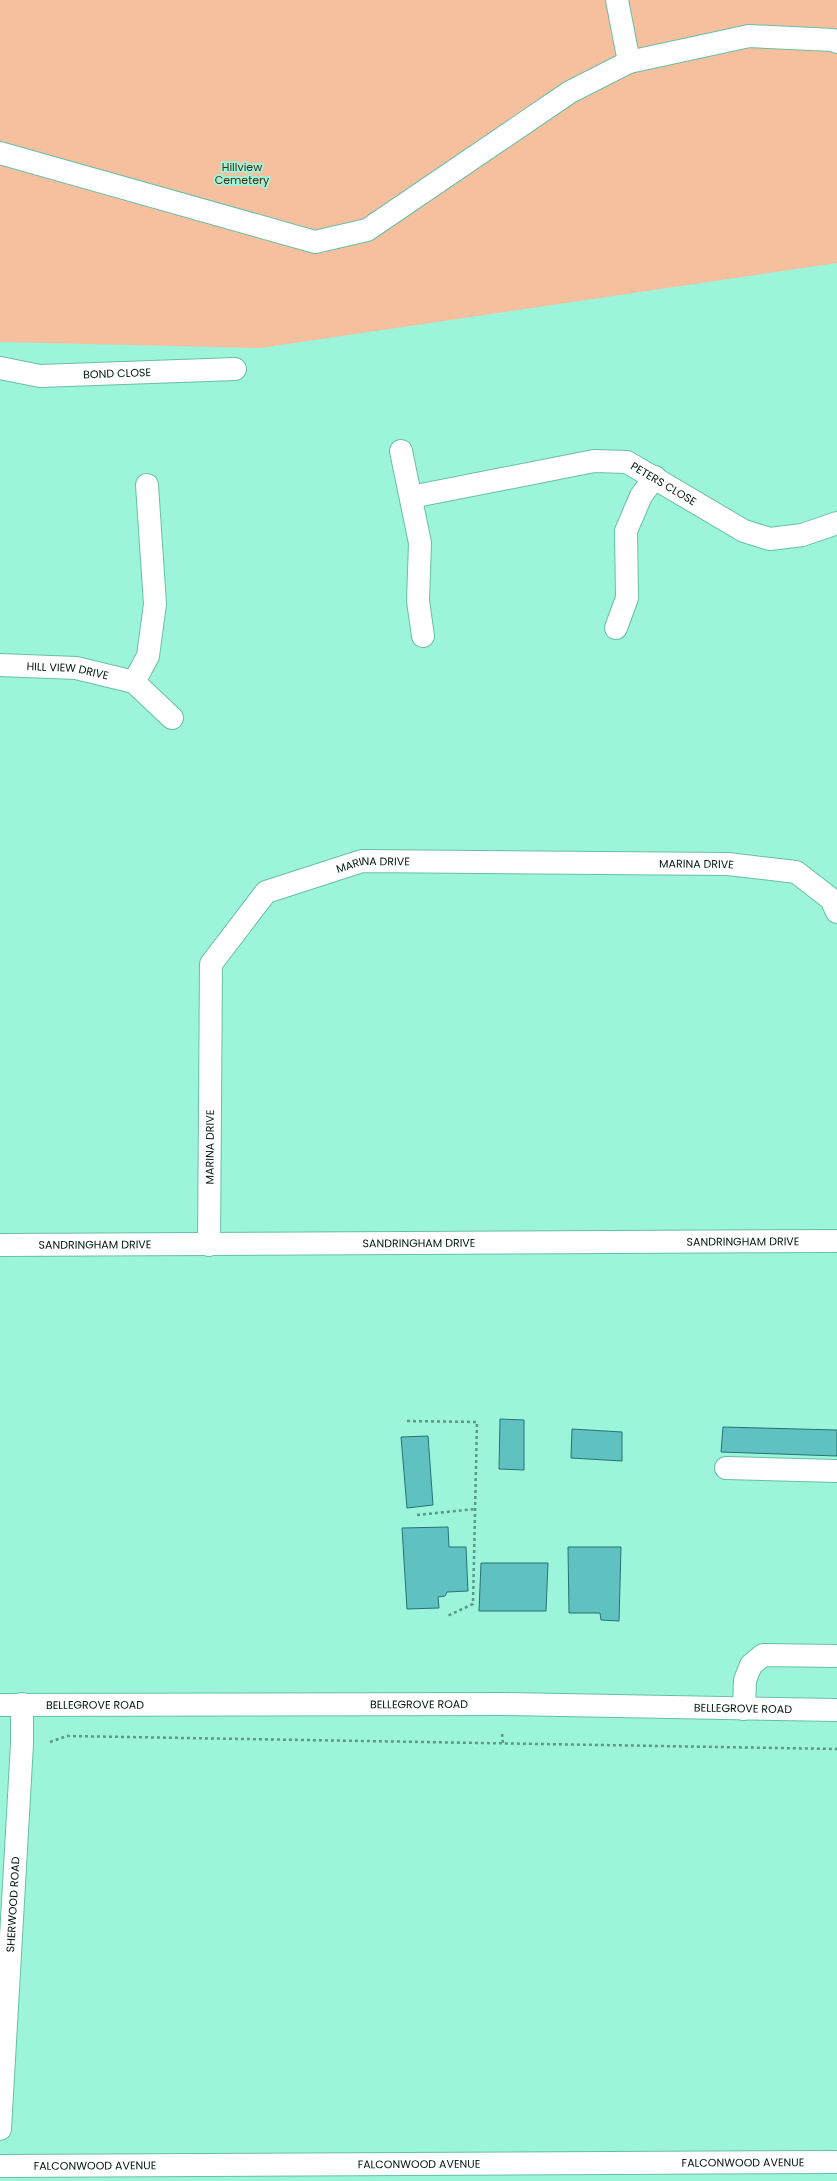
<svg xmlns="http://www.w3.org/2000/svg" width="837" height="2181" font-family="Poppins,sans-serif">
	<rect width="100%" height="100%" fill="#9cf4db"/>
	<path fill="#f6c09e" d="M0,0H837V263L260,348L0,342Z"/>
	<g fill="#5fc2c0" stroke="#257372">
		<path d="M500,1419L524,1420V1470L499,1469Z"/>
		<path d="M723,1427L837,1430V1456L721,1452Z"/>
		<path d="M572,1429L622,1432V1461L571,1458Z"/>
		<path d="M428,1436L433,1505L407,1508L401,1437Z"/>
		<path d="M448,1527L449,1547H466L468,1591L447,1592L445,1596L438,1597L439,1608L407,1609L402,1528Z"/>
		<path d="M568,1547H621L619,1621L601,1620L600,1613H569Z"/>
		<path d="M481,1563H548L546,1611H479Z"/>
	</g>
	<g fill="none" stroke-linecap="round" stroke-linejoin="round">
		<defs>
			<g id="minor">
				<path d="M617,0L629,62"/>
				<path d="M0,153L315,242L367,230L570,92L629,62L749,36L833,40L837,42"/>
				<path id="s1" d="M0,368L40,376L235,369"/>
				<path d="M401,451L420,543L418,601L423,636"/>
				<path id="s2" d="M411,497L594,461L627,462L744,531L770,539L802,535L837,523"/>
				<path d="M616,628L627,598L626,531L641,496L655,477"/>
				<path id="s3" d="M0,665L76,668L134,682L172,718"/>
				<path d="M134,682L148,656L155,604L147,485"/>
				<path id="s4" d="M0,1245L837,1241"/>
				<path id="s5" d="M209,1245L211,964L266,892L362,861L728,864L796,872L831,899L837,912"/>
				<path d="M726,1468L837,1471"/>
				<path d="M744,1709L745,1680L751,1665L763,1655L837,1656"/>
				<path id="s6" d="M0,2129L22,1744V1704"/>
				<path id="s7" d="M0,2166L837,2162"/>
			</g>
			<g id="major">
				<path id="s8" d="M0,1705L503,1704L837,1710"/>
			</g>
		</defs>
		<use href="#minor" stroke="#68bfa7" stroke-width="24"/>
		<use href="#major" stroke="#68bfa7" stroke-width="24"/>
		<g stroke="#5b9887" stroke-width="2.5" stroke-dasharray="3 3" stroke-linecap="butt">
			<path d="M407,1421L477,1422L473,1604L447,1616"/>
			<path d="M417,1515L475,1509"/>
			<path d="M502,1734L503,1743"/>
			<path d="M50,1742L67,1736L837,1749"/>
		</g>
		<use href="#minor" stroke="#fff" stroke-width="22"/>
		<use href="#major" stroke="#fff" stroke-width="22"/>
	</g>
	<g text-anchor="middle" stroke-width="4" stroke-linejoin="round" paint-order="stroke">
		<g font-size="11" fill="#4f2b10" stroke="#9cf4db">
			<text x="242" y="171">Hillview<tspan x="242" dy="13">Cemetery</tspan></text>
		</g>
		<g font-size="11" fill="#001711" stroke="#9cf4db">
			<text dy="4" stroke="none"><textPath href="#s1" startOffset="118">BOND CLOSE</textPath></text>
			<text dy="4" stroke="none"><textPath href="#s2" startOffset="262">PETERS CLOSE</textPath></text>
			<text dy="4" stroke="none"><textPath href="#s3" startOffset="68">HILL VIEW DRIVE</textPath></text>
			<text dy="4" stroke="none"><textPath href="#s5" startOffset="807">MARINA DRIVE</textPath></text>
			<text dy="4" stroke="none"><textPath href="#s5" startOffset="483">MARINA DRIVE</textPath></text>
			<text dy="4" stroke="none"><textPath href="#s5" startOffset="98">MARINA DRIVE</textPath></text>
			<text dy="4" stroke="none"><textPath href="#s4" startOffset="743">SANDRINGHAM DRIVE</textPath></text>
			<text dy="4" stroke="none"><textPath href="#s4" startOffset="419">SANDRINGHAM DRIVE</textPath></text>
			<text dy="4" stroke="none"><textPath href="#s4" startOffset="95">SANDRINGHAM DRIVE</textPath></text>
			<text dy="4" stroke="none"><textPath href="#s8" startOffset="95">BELLEGROVE ROAD</textPath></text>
			<text dy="4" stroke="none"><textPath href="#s8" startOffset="419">BELLEGROVE ROAD</textPath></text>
			<text dy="4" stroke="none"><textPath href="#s8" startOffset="743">BELLEGROVE ROAD</textPath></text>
			<text dy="4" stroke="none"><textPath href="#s6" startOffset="225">SHERWOOD ROAD</textPath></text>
			<text dy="4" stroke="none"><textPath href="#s7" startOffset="743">FALCONWOOD AVENUE</textPath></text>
			<text dy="4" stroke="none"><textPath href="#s7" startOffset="419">FALCONWOOD AVENUE</textPath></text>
			<text dy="4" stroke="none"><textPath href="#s7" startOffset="95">FALCONWOOD AVENUE</textPath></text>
		</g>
	</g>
</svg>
